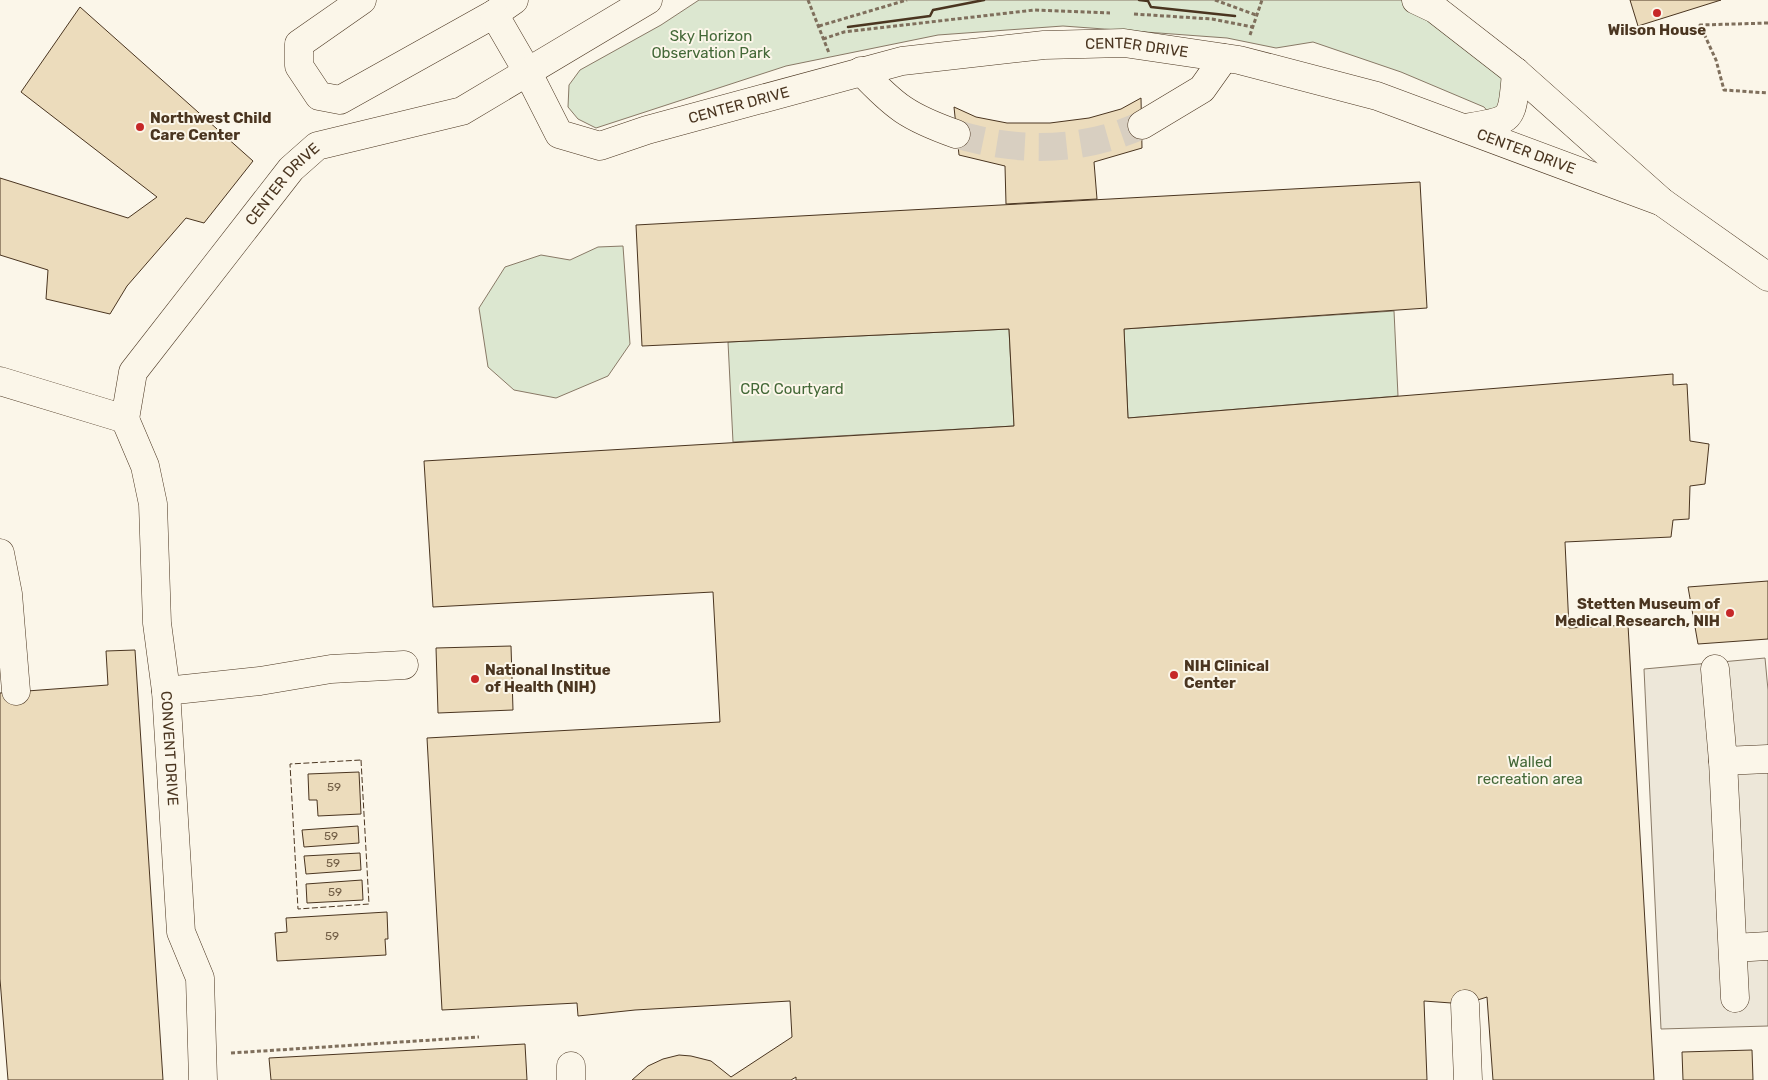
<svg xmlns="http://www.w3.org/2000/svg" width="1768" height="1080" font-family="Rubik,sans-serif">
	<rect width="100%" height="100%" fill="#fbf6e9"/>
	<g fill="#dce7d0" stroke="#887966">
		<path d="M699,0H1416L1516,72L1498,123L1484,107L1401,72L1313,42L1276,48L1227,38L1063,26L938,35L786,66L596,128L578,119L568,107L569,85L580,70L661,25Z"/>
		<path d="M623,246L630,344L608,376L556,398L514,390L488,367L479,308L505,267L541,255L570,260L598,247Z"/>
		<path d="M1394,311L1398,396L1128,418L1124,329Z"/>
		<path d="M1009,329L1014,426L733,442L728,342Z"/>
	</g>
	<path fill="#ede7d9" stroke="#887966" d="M1765,658L1768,690V1026L1661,1029L1644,669Z"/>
	<g fill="#ecdcbc" stroke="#4a3520">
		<path d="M1630,0H1721L1638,26Z"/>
		<path d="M80,7L253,161L204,223L186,218L127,286L110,314L46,299L48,270L0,255V178L128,218L157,197L21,92Z"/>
		<path d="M1141,98L1142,148L1094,162L1097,199L1006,204L1005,166L959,155L954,107L976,117L1007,123H1050L1089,118L1121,109Z"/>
		<path d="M1420,182L1427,308L1124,329L1128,418L1673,374V385L1687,384L1690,441L1709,444L1705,484L1690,486L1689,519L1673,520L1671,537L1565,542L1569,628L1628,625L1654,1080H1493L1487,997L1465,1004L1424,1001L1427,1080H796V1077L791,1080H632L648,1066L663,1059L679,1055L691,1056L711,1061L731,1077L792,1037L790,1001L635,1010L578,1016L577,1003L442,1010L427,738L720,722L713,592L433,607L424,461L1014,426L1009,329L642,346L636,225Z"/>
		<path d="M1768,581V639L1698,644L1688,587Z"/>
		<path d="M511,646L513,710L438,713L436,648Z"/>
		<path d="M135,650L163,1080H8L0,979V693L108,685L106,651Z"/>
		<path d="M359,772L361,814L318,816L317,800H309L308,774Z"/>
		<path d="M358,826L359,843L304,847L302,830Z"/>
		<path d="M360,853L361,870L306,874L304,856Z"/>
		<path d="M362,880L363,900L307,903L306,884Z"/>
		<path d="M387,912L388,939H385L386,955L277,961L275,933L287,932L286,918Z"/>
		<path d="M525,1044L527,1080H271L269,1058Z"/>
		<path d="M1752,1050L1753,1080H1683L1682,1052Z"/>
	</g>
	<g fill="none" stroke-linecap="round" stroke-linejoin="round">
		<path stroke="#d8cfc1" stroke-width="28" stroke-dasharray="28 14" stroke-linecap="butt" d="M956,134C1018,153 1083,152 1142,125"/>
		<defs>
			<g id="minor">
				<path d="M362,0L299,44V66L319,96L340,100L494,14L514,0"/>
				<path d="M1416,0L1435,9L1516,72L1662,202L1768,277"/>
				<path id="s1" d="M494,14L527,71L559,134L600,146L647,130L902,61L1044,45L1124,43L1239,60L1377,96L1662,202"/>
				<path d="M861,71C895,107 908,117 956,134"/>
				<path d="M1142,125L1202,89L1224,58"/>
				<path d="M1464,128C1514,120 1512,122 1516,72"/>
				<path d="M0,381L125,419"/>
				<path id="s2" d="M125,419L133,372L291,169L317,146L462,111L648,0"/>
				<path id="s3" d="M125,419L145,466L153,504L157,623L166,691L181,932L200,978L203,1080"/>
				<path d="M0,553L8,594L16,691"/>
				<path d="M1715,669L1723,761L1768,759"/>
				<path d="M166,691L260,681L331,669L404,665"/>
				<path d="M1723,761L1735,998"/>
				<path d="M1733,948L1768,946"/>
				<path d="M1465,1004L1468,1080"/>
				<path d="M571,1080V1066"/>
			</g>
		</defs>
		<use href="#minor" stroke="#4a3520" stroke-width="29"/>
		<g stroke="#7f6f5c" stroke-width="3" stroke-dasharray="4 2.5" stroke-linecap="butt">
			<path d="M808,0L829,53"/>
			<path d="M1215,0L1256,15"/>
			<path d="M1134,14L1212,19L1253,27"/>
			<path d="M1768,23L1700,25L1716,60L1724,90L1768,93"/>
			<path d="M819,26L907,0"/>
			<path d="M1250,35L1262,0"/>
			<path d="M823,39L844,32L1034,10L1110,13"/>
			<path d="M231,1053L479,1037"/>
		</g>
		<use href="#minor" stroke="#fbf6e9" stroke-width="28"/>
		<path stroke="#4a3520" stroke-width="1" stroke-dasharray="6 2.5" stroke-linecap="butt" d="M361,760L369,904L298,909L290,764Z"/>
		<g stroke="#4a3520" stroke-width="2.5">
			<path d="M1139,0L1148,1L1151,7L1235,16"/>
			<path d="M848,27L930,16L933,10L984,0"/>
		</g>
	</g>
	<g fill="#c62828" stroke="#fbf6e9" stroke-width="2">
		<circle cx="1657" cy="13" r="5"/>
		<circle cx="140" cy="127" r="5"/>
		<circle cx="1730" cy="613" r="5"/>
		<circle cx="1174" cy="675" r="5"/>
		<circle cx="475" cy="679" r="5"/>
	</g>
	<g text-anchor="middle" stroke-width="4" stroke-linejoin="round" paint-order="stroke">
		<g font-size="12" fill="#725f47">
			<text x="334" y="791">59</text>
			<text x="331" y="840">59</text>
			<text x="333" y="867">59</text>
			<text x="335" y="896">59</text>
			<text x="332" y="940">59</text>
		</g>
		<g font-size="15" font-weight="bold" fill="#4a3520" stroke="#fbf6e9" text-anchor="start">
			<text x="1657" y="35" text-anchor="middle">Wilson House</text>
			<text x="150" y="123">Northwest Child<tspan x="150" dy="17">Care Center</tspan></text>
			<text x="1720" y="609" text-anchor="end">Stetten Museum of<tspan x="1720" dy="17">Medical Research, NIH</tspan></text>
			<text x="1184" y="671">NIH Clinical<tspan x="1184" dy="17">Center</tspan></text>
			<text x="485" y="675">National Institue<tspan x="485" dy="17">of Health (NIH)</tspan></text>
		</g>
		<g font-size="15" fill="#436837" stroke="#fbf6e9">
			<text x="711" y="41">Sky Horizon<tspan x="711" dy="17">Observation Park</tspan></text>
			<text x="792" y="394">CRC Courtyard</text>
			<text x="1530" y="767">Walled<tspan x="1530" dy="17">recreation area</tspan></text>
		</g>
		<g font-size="15" fill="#4a3520" stroke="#fbf6e9">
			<text dy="5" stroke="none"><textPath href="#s1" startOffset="729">CENTER DRIVE</textPath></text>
			<text dy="5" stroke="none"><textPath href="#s1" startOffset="324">CENTER DRIVE</textPath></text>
			<text dy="5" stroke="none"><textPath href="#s1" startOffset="1134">CENTER DRIVE</textPath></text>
			<text dy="5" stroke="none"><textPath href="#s2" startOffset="288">CENTER DRIVE</textPath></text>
			<text dy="5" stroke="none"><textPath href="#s3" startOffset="335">CONVENT DRIVE</textPath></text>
		</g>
	</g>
</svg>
